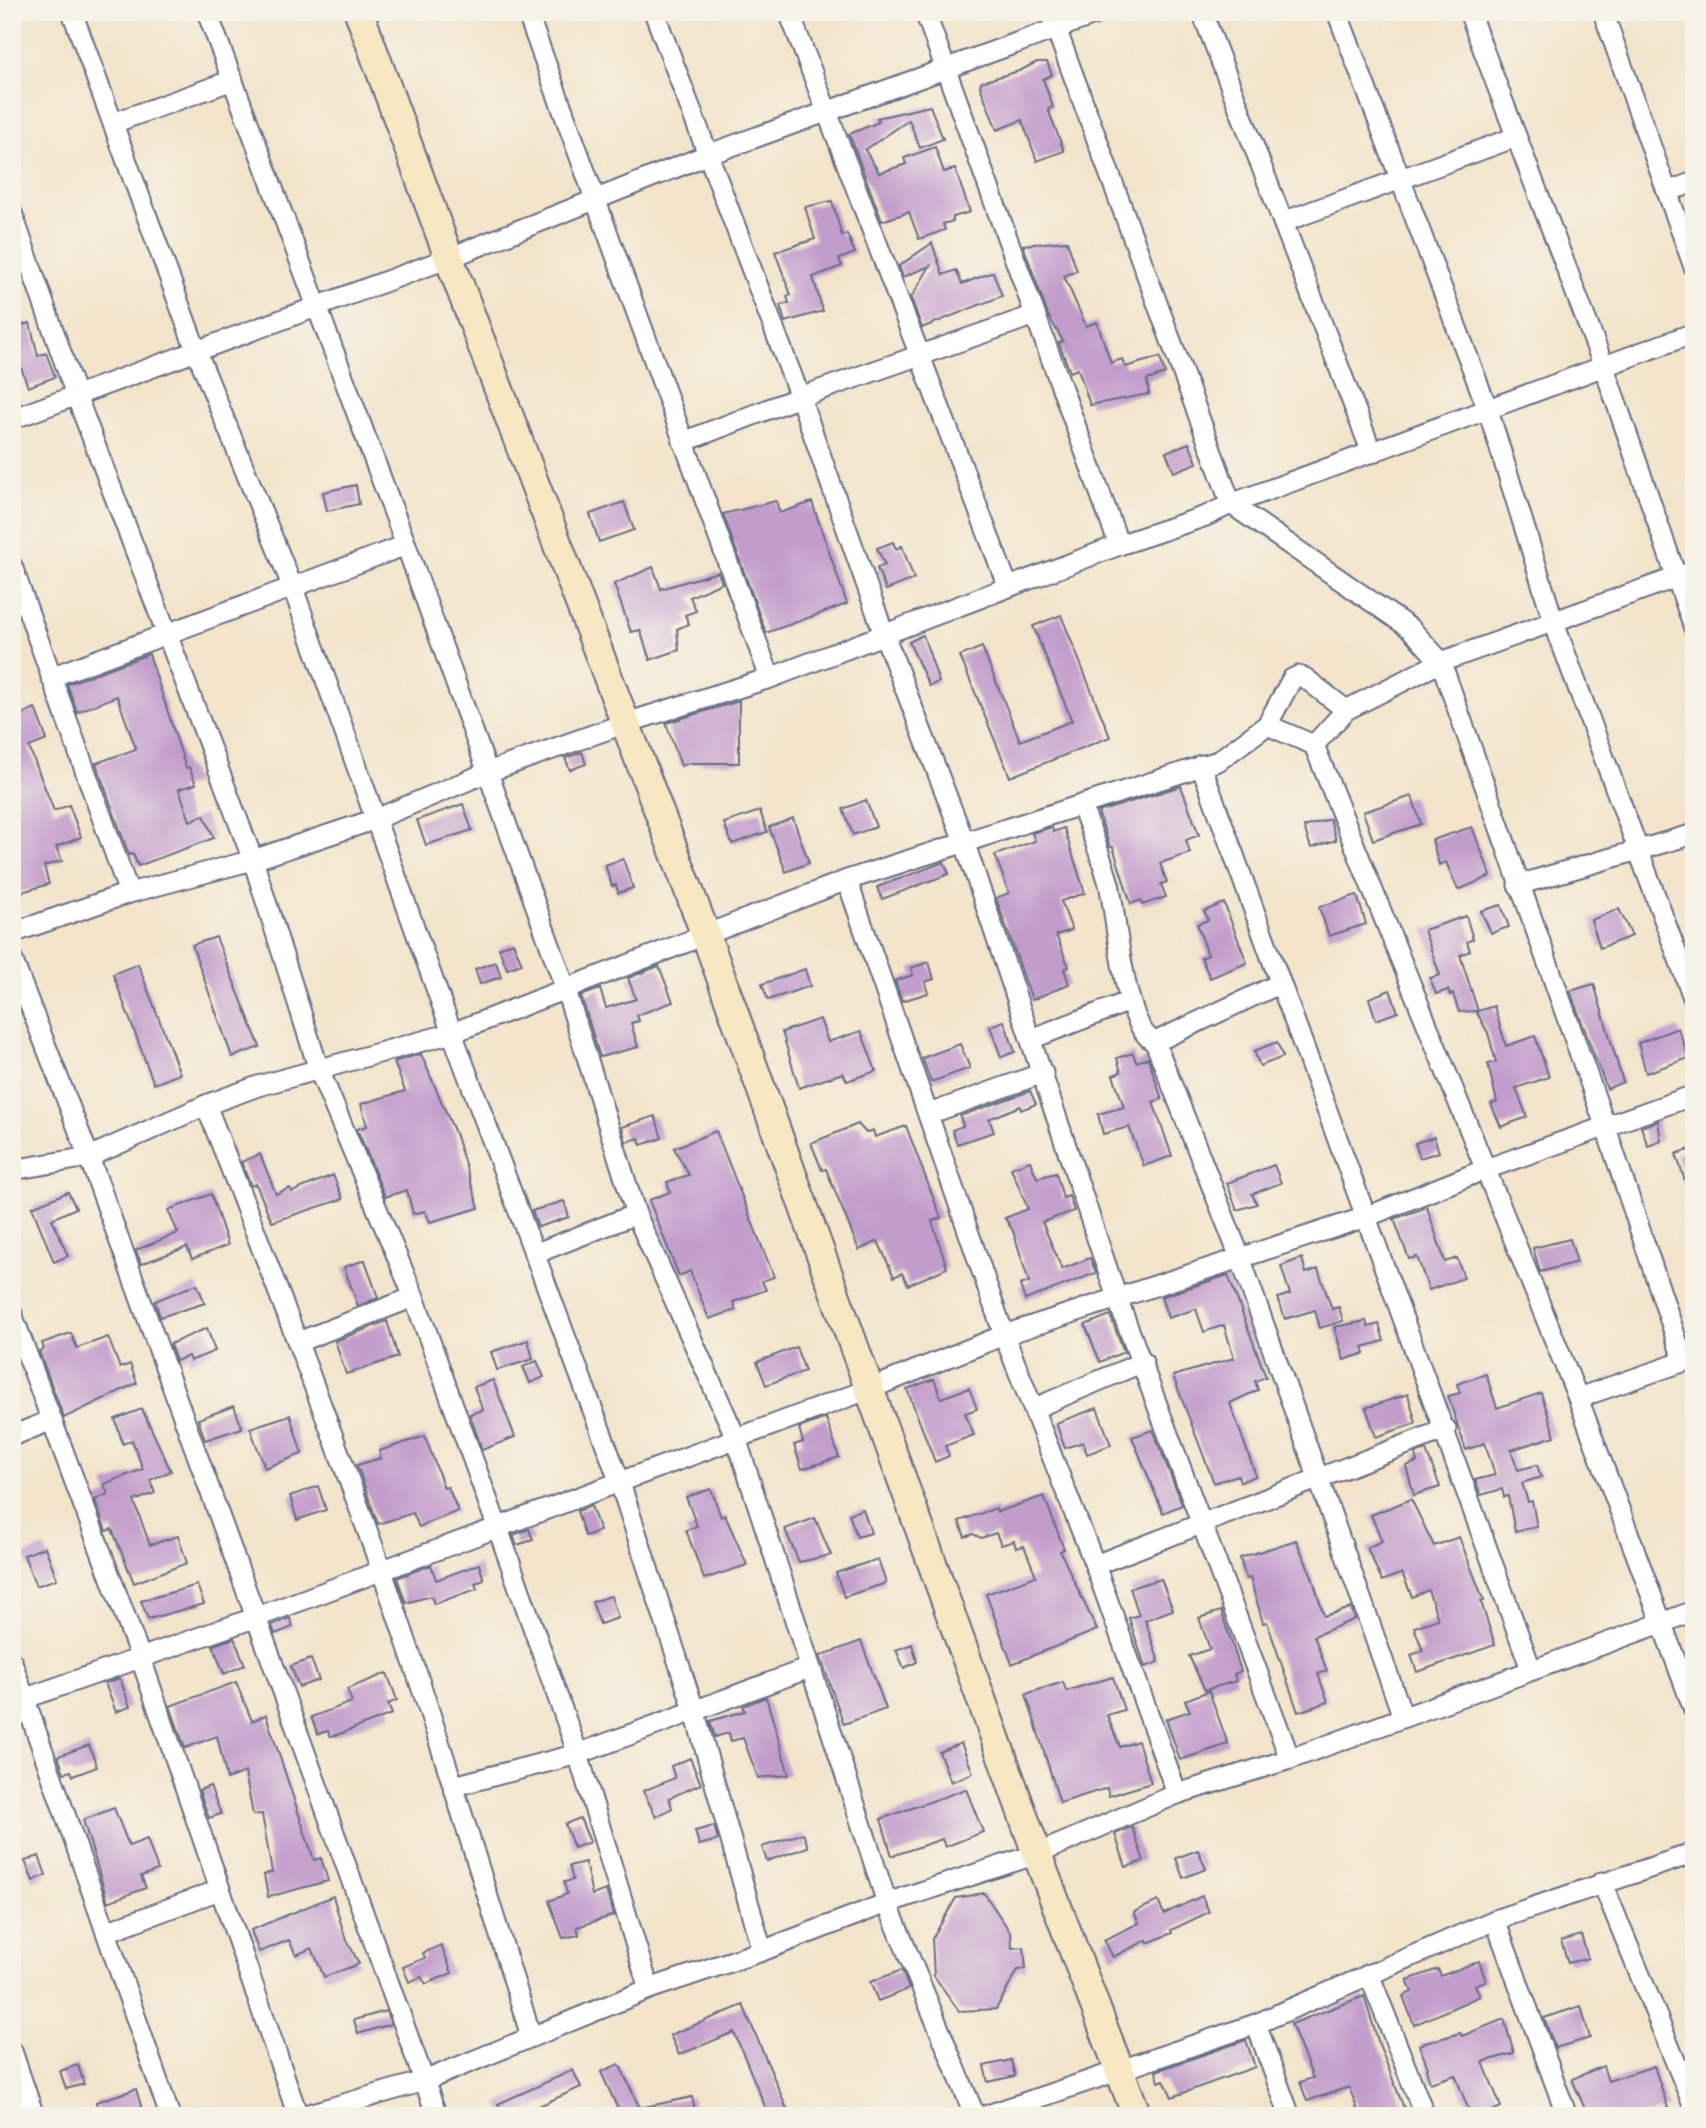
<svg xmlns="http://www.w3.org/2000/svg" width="1706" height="2128" font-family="'Gochi Hand',sans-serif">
	<rect width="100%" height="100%" fill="#f7f3e8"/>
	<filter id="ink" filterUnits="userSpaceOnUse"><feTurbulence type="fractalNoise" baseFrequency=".0143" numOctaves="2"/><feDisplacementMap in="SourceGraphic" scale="14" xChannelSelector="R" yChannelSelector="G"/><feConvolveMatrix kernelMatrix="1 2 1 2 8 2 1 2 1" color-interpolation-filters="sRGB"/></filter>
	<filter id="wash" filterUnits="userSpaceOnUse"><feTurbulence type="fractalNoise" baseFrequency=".00686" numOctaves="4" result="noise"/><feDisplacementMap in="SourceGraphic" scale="28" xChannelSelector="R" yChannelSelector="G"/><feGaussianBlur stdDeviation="1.57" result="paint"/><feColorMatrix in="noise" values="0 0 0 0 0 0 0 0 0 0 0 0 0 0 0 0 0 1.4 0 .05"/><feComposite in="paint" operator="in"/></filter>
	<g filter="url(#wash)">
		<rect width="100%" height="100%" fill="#f3e4cb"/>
		<g id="blocks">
			<g fill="#c29dcc">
				<path d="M1037,62H1047L1052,75L1043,79L1053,107L1048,109L1064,151L1037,161L1022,120L997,130L980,86L981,82L1019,71Z"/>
				<path d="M930,106L943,139L920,148L909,120L865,150L879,173L906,164L904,158L935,147L944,172L955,169L970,212L953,217V221L943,224L945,230L919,239L909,212L882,221L849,134L879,122L877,118Z"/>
				<path d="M832,201L842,236L847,234L855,253L839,259L842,266L813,277L823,311L785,322L780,305L789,303L787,296L791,295L775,252L815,239L805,207Z"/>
				<path d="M1067,241L1077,271L1064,276L1086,326L1097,322L1111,363L1122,359L1125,367L1160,357L1165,374L1147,380L1149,394L1090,405L1078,369L1070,372L1059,343L1063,341L1048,315L1023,245Z"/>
				<path d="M932,243L943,275L956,270L962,284L993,272L1002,296L922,328L911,298L930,266L903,277L899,266Z"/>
				<path d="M30,323L38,356L46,353L55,377L28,387L15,351L12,352V327Z"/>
				<path d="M1189,443L1197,463L1174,472L1166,452Z"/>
				<path d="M356,485L359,504L327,511L323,492Z"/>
				<path d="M776,501L780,513L812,502L847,604L766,633L723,514Z"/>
				<path d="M624,502L634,530L599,542L590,514Z"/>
				<path d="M893,542L896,549L902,546L914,579L886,590L877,568L885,565L877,548Z"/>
				<path d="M653,567L661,589L718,572L722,583L690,597L696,611L685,615L689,624L677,629L679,650L650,660L640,630L631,632L614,584Z"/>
				<path d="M1061,615L1110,737L1010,777L960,656L982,647L1020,741L1072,721L1033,626Z"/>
				<path d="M923,635L939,682L929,686L909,642Z"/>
				<path d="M149,654L186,768L189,767L196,784L179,789L190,821L204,815L214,838L138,866L133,854L129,855L96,763L136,749L117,696L77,712L67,684Z"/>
				<path d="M739,701V763H690L681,766L666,723Z"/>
				<path d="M12,708L16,717L35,708L47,740L29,747L54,811L69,805L81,837L56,847L62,861L44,866L49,884L12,895Z"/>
				<path d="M582,752L586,764L570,770L565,758Z"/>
				<path d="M1181,786L1199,835L1186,840L1190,853L1160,863L1167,882L1161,884L1166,897L1142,905L1141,900L1131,904L1113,847H1110L1098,812Z"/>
				<path d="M1412,796L1421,824L1373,840L1363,812Z"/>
				<path d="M866,800L876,827L853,835L843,809Z"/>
				<path d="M463,804L472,830L426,845L417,820Z"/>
				<path d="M760,811L767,832L732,844L724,823Z"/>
				<path d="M793,818L809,863L786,872L769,827Z"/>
				<path d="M1330,819L1336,840L1311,848L1304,827Z"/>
				<path d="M1052,827L1053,832L1064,828L1085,893L1061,901L1072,930L1056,935L1069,967L1064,969L1069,984L1032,1000L996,898L1009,893L995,855L1035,841L1032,833Z"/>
				<path d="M1472,827L1491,876L1458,890L1446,862L1439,865L1432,840Z"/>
				<path d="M623,859L633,888L618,893L616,885L612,886L605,865Z"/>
				<path d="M944,862L949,874L882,899L877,887Z"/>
				<path d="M1357,895L1366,924L1329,936L1319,907Z"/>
				<path d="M1224,903L1247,963L1210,978L1201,958L1208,955L1197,924L1208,920L1204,911Z"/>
				<path d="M1501,905L1509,927L1491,933L1481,911Z"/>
				<path d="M1619,909L1632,936L1600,948L1591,920Z"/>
				<path d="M1466,916L1473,939L1467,942L1470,951L1460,955L1478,1011L1494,1006L1506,1046L1535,1036L1549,1077L1516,1088L1527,1117L1501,1127L1491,1104L1497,1102L1488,1064L1496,1062L1488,1033L1476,1011L1459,1012L1453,994L1450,995L1448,990L1436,994L1430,978L1440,975L1424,930Z"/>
				<path d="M216,937L260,1047L232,1057L192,945Z"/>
				<path d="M513,942L522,964L507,969L499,948Z"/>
				<path d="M496,962L501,977L480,984L475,969Z"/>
				<path d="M929,962L934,979L925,982L928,993L902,1001L895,981L913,975L911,968Z"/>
				<path d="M138,964L180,1074L154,1084L113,974Z"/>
				<path d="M659,966L673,1002L637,1015L639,1021L631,1023L638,1047L600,1057L581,996L600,989L606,1008L636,999L628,978Z"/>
				<path d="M805,969L810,986L768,1000L762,984Z"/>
				<path d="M1594,984L1623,1082L1607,1089L1570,991Z"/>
				<path d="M1390,990L1398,1012L1376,1020L1369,998Z"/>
				<path d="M820,1019L828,1042L861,1031L876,1071L847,1081L843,1073L799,1088L782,1032Z"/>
				<path d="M1004,1021L1015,1052L1001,1057L990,1026Z"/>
				<path d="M1678,1028L1689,1058L1646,1073L1638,1043Z"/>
				<path d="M1277,1042L1283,1057L1260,1066L1254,1051Z"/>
				<path d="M960,1044L970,1068L931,1082L922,1058Z"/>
				<path d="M1133,1053L1136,1062L1148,1058L1162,1099L1153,1102L1172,1156L1144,1166L1129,1127L1103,1134L1098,1114L1124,1107L1113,1075L1121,1072L1117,1058Z"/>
				<path d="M421,1054L455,1133L479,1208L430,1222L425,1211L413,1214L407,1190L385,1197L357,1129L367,1126L361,1104L405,1091L394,1062Z"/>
				<path d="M1030,1091L1036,1104L1021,1110L1020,1106L989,1119L994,1132L957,1144L952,1130L963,1126L960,1116Z"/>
				<path d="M655,1116L662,1138L641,1145L639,1138L626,1142L622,1127Z"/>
				<path d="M1658,1121L1661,1141L1648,1146L1641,1127Z"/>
				<path d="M858,1124L866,1133L873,1130L875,1137L906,1126L941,1218L932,1221L947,1268L908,1285L902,1273L894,1277L878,1241L859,1250L826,1169L822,1170L811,1143Z"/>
				<path d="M716,1131L774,1277L762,1281L766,1290L733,1302L736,1310L709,1319L690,1271L679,1276L649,1200L670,1192L667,1182L689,1175L674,1148Z"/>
				<path d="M1434,1137L1439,1152L1420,1158L1415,1143Z"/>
				<path d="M1694,1148V1199H1691L1676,1154Z"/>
				<path d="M260,1154L276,1194L290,1188L292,1192L333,1175L343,1199L272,1222L256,1184L251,1186L241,1162Z"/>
				<path d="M1030,1161L1037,1178L1056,1173L1063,1198L1069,1196L1074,1211L1042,1222L1062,1269L1090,1258L1096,1273L1025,1300L1020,1285L1029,1282L1013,1231L1005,1218L1028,1209L1011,1168Z"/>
				<path d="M1274,1165L1281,1183L1252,1194L1257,1204L1237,1210L1227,1183Z"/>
				<path d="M68,1192L76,1208L52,1219L68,1256L54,1262L32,1207Z"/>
				<path d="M211,1194L228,1245L192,1259L187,1247L141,1264L136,1250L178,1233L168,1210Z"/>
				<path d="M564,1201L569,1217L538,1227L532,1211Z"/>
				<path d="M1427,1207L1445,1262L1457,1258L1464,1278L1429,1290L1417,1257L1409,1259L1394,1219Z"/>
				<path d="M1570,1239L1577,1262L1540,1272L1533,1248Z"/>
				<path d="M1302,1258L1306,1273L1318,1269L1332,1309L1339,1307L1343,1321L1320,1328L1315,1310L1285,1319L1278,1298L1290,1294L1281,1266Z"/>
				<path d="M365,1260L378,1298L358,1306L344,1267Z"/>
				<path d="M1228,1275L1266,1377L1255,1381L1258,1390L1230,1403L1256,1476L1240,1482L1238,1475L1214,1483L1173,1376L1234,1358L1224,1325L1204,1332L1196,1309L1168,1318L1161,1297Z"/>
				<path d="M197,1284L205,1303L160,1317L155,1301Z"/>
				<path d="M1110,1315L1124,1352L1100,1362L1085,1325Z"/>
				<path d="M387,1321L398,1357L346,1374L335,1341Z"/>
				<path d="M1366,1321L1368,1327L1379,1324L1384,1341L1363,1347L1365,1353L1344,1360L1334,1327Z"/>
				<path d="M207,1328L215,1351L190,1361L188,1356L176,1361L170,1344Z"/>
				<path d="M71,1333L77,1348L108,1337L120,1368L130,1364L137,1383L64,1418L39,1351L44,1349L42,1343Z"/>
				<path d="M528,1340L533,1359L497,1370L491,1352Z"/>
				<path d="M796,1347L805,1371L766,1385L757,1362Z"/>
				<path d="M537,1361L544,1377L530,1383L523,1367Z"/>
				<path d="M1486,1374L1497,1408L1541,1393L1555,1436L1511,1450L1518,1470L1537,1465L1541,1477L1522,1483L1528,1502L1532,1501L1537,1527L1515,1531L1508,1496L1504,1497L1502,1489L1481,1495L1475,1480L1495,1475L1485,1443L1466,1450L1448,1396L1460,1393L1457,1384Z"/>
				<path d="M934,1379L941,1398L969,1388L977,1409L965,1413L974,1435L945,1446L949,1456L935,1462L907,1389Z"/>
				<path d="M493,1380L515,1437L482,1450L470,1414L483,1410L474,1387Z"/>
				<path d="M1408,1394L1416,1423L1376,1437L1366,1408Z"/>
				<path d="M234,1406L242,1428L205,1440L198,1419Z"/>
				<path d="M1097,1408L1111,1445L1087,1454L1083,1442L1065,1448L1056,1423Z"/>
				<path d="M142,1409L171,1471L150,1480L155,1493L134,1501L150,1545L178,1536L187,1563L134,1583L112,1529L106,1531L95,1500L108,1494L104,1484L143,1469L132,1440L123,1444L115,1419Z"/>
				<path d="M290,1415L302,1454L265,1468L250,1428Z"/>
				<path d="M826,1418L839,1457L802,1469L794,1445L803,1442L799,1428Z"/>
				<path d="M1153,1430L1182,1505L1163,1513L1132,1437Z"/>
				<path d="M425,1436L444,1488L448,1487L458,1511L419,1527L413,1513L378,1524L357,1465L381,1458L379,1451Z"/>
				<path d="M1426,1450L1440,1487L1414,1495L1406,1466L1417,1462L1415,1454Z"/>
				<path d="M318,1486L326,1510L297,1520L290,1496Z"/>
				<path d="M711,1489L721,1517L725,1515L747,1565L704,1579L686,1530L697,1526L686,1497Z"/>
				<path d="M1044,1496L1064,1549L1060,1551L1097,1630L1012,1664L986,1594L1036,1576L1024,1546L1016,1548L1014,1541L1001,1545L996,1533L981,1538L973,1534L965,1537L959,1521L996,1508L997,1512Z"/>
				<path d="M1411,1499L1434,1546L1459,1537L1484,1601L1481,1602L1495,1645L1417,1672L1411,1655L1423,1651L1414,1627L1438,1619L1428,1590L1412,1597L1402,1573L1382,1581L1367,1548L1382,1541L1371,1515Z"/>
				<path d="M591,1506L600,1531L585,1536L577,1511Z"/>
				<path d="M863,1509L871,1533L857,1537L849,1514Z"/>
				<path d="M815,1518L831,1555L799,1562L785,1529Z"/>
				<path d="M529,1529L533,1540L517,1545L513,1535Z"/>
				<path d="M1296,1540L1312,1576L1324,1616L1351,1608L1355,1619L1314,1636L1327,1671L1318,1674L1328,1702L1298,1712L1267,1622L1263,1623L1250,1578L1246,1579L1240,1558Z"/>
				<path d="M45,1547L57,1579L36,1586L24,1555Z"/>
				<path d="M878,1559L886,1583L844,1597L836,1573Z"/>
				<path d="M479,1564L484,1580L475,1583L477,1589L434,1604L431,1596L406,1603L397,1578L431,1565L436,1580Z"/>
				<path d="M1161,1579L1173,1610L1145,1620L1159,1662L1145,1667L1129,1618L1139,1615L1130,1588Z"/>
				<path d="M197,1585L204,1604L148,1619L141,1601Z"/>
				<path d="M611,1596L618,1618L600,1624L592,1602Z"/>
				<path d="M1221,1611L1241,1671L1234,1674L1236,1681L1205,1690L1189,1656L1210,1649L1199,1618Z"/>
				<path d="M290,1618L293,1627L275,1634L272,1625Z"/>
				<path d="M234,1638L245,1665L224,1674L213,1645Z"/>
				<path d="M861,1641L886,1709L844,1724L820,1656Z"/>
				<path d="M912,1644L917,1662L904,1668L896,1650Z"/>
				<path d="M311,1659L319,1680L299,1687L291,1666Z"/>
				<path d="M387,1673L397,1700L388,1704L392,1714L337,1735L330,1736L328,1731L318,1734L311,1717L352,1702L347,1689Z"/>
				<path d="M1113,1677L1124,1710L1107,1715L1120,1747L1138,1741L1151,1783L1109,1796L1107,1788L1060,1803L1026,1694L1063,1682L1066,1691Z"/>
				<path d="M120,1678L130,1707L116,1712L105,1683Z"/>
				<path d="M236,1682L252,1721L266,1715L314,1860L321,1858L328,1881L268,1897L264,1875L272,1872L262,1814L253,1815L245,1772L227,1779L217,1736L185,1748L170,1706Z"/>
				<path d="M1209,1691L1228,1744L1180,1760L1166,1719L1190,1711L1185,1700Z"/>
				<path d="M766,1697L789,1775L758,1778L743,1738L731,1741L729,1733L715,1737L710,1721L745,1711L743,1706Z"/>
				<path d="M961,1743L973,1773L951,1782L939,1752Z"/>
				<path d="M89,1745L97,1767L73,1776L71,1771L64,1773L58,1756Z"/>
				<path d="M690,1758L701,1784L669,1798L672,1808L656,1817L643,1791L675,1778L671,1766Z"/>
				<path d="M210,1786L221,1814L209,1818L199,1790Z"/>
				<path d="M966,1789L983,1832L945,1847L942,1839L892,1856L881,1819Z"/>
				<path d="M114,1808L129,1846L147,1839L158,1870L141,1876L146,1888L108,1902L83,1820Z"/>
				<path d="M580,1818L590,1842L574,1848L565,1824Z"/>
				<path d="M714,1826L718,1840L699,1845L695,1831Z"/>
				<path d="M1132,1827L1144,1861L1126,1867L1115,1834Z"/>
				<path d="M803,1833L808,1847L767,1861L762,1847Z"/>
				<path d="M1198,1850L1206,1869L1183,1878L1176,1858Z"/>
				<path d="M39,1856L46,1875L33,1881L25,1861Z"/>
				<path d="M585,1862L592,1895L606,1890L614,1915L577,1927L579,1935L563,1938L549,1901L567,1894L564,1882L573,1880L569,1866Z"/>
				<path d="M984,1893L1011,1933L1012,1948L1024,1947L1026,1969L1018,1970L996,2009L959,2011L934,1976L932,1939L956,1898Z"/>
				<path d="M333,1896L344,1934L359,1964L324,1977L312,1948L296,1955L289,1940L259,1952L251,1930Z"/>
				<path d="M1202,1896L1209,1912L1171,1930L1172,1933L1148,1943L1147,1940L1113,1957L1104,1940L1139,1923L1134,1912L1158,1901L1164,1914Z"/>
				<path d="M1581,1935L1588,1958L1568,1963L1561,1941Z"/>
				<path d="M441,1945L452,1973L426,1984L421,1977L409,1982L403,1967L425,1958L423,1953Z"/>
				<path d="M1479,1961L1486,1981L1475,1985L1480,1996L1414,2025L1403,1996L1412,1992L1407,1980L1438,1969L1441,1976Z"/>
				<path d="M902,1970L909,1989L878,2001L870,1982Z"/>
				<path d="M1364,1996L1379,2044L1407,2116H1360L1349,2087L1307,2101L1300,2082L1313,2078L1291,2024Z"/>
				<path d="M743,2005L790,2116H769L734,2032L679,2055L670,2035Z"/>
				<path d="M1581,2006L1590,2038L1555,2048L1544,2018Z"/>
				<path d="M386,2011L391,2024L358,2034L354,2020Z"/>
				<path d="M1504,2019L1514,2053L1483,2062L1501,2107L1490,2112L1491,2116H1471L1455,2075L1430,2083L1426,2069L1428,2068L1419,2045L1460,2033L1462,2036Z"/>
				<path d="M1246,2040L1255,2067L1172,2097L1164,2080L1159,2082L1156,2071Z"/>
				<path d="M1011,2060L1015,2076L988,2082L984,2066Z"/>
				<path d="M619,2064L640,2108L692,2097L696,2116H621L601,2072Z"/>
				<path d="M78,2065L84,2084L66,2089L60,2071Z"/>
				<path d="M1603,2066L1608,2081L1654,2066L1668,2108L1647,2116H1588L1572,2079Z"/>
				<path d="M573,2070L581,2087L517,2116H504L498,2104Z"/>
				<path d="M136,2089L144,2116H99L96,2102Z"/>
			</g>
		</g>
	</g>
	<g filter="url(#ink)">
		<use href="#blocks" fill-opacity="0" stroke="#676e84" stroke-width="2"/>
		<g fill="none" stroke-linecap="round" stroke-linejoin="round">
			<defs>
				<g id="street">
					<path d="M72,12L196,350L293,588L452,1033L619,1480L695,1713L762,1951"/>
					<path d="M207,12L406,545L565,987L636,1214L736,1438L887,1903L975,2116"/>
					<path d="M527,12L770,678"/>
					<path d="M654,12L800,397L884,634L964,841L1117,1298L1290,1759"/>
					<path d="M789,12L1008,587"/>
					<path d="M925,12L1119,545"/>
					<path d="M1050,12L1231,504L1411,629L1441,662L1694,571"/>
					<path d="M1202,12L1372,453"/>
					<path d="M1337,12L1488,410L1554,623L1694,1000"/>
					<path d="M1469,12L1604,367L1694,628"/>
					<path d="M1603,12L1694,267"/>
					<path d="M113,123L233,80"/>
					<path d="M1667,192L1694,182"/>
					<path d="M12,213L76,395L253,860L319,1070L414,1297L497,1526L578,1754L649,1989"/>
					<path d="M1283,222L1516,137"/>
					<path d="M12,419L449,258L707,155L1102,12"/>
					<path d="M683,442L800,397L1035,315"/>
					<path d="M12,566L129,893"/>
					<path d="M51,677L406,545"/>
					<path d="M1267,725L1314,745L1578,1398L1694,1710"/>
					<path d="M1314,745L1346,710L1441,662L1606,1128L1684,1362"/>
					<path d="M1201,765L1531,1669"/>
					<path d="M1082,806C1091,832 1102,858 1109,884C1117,917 1123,1028 1155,1042L1241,1260L1403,1717"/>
					<path d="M847,880L1004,1335L1095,1565L1177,1794"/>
					<path d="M1518,885L1694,834"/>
					<path d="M12,933L129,893L253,860L376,819L488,772L626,723L770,678L1119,545L1206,516L1231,504L1694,333"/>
					<path d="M12,959L89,1157L437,2116"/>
					<path d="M1031,1039L1130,1001"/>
					<path d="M1155,1042L1279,984"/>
					<path d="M206,1105C266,1258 325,1411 380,1566C435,1721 482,1879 531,2036"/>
					<path d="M929,1114L1043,1073"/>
					<path d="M12,1170L89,1157L206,1105L258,1086L452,1033L847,880L1218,761L1267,725L1292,679L1298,676L1305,678L1346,710"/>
					<path d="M534,1254L636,1214"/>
					<path d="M12,1314L140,1656L298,2116"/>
					<path d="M298,1342L414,1297"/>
					<path d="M1578,1398L1694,1358"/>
					<path d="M1035,1408L1143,1362"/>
					<path d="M12,1436L52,1420"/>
					<path d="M1095,1565L1446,1429"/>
					<path d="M12,1662L170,2116"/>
					<path d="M12,1703L257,1617L872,1388L1004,1335L1366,1217L1486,1169L1694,1095"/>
					<path d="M454,1786L578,1754L809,1668"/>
					<path d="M1602,1882L1694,2107"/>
					<path d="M1495,1920L1567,2116"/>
					<path d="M106,1932L219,1890"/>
					<path d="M1369,1974L1425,2116"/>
					<path d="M1256,2024L1290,2116"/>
					<path d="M12,2051L34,2116"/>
					<path d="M302,2116L424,2081L649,1989L762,1951L887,1903L1037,1854L1177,1794L1290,1759L1694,1611"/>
					<path d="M985,2116L1256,2024L1495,1920L1694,1853"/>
				</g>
				<path id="secondary" d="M359,12L449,258L705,933L1037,1854L1137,2116"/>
			</defs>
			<use href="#street" stroke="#676e84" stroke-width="23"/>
			<use href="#secondary" stroke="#676e84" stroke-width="32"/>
			<use href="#street" stroke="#fff" stroke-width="19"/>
			<use href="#secondary" stroke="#f7e8c3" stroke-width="28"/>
		</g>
	</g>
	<rect width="1706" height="2128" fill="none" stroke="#f7f3e8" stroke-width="42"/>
</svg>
